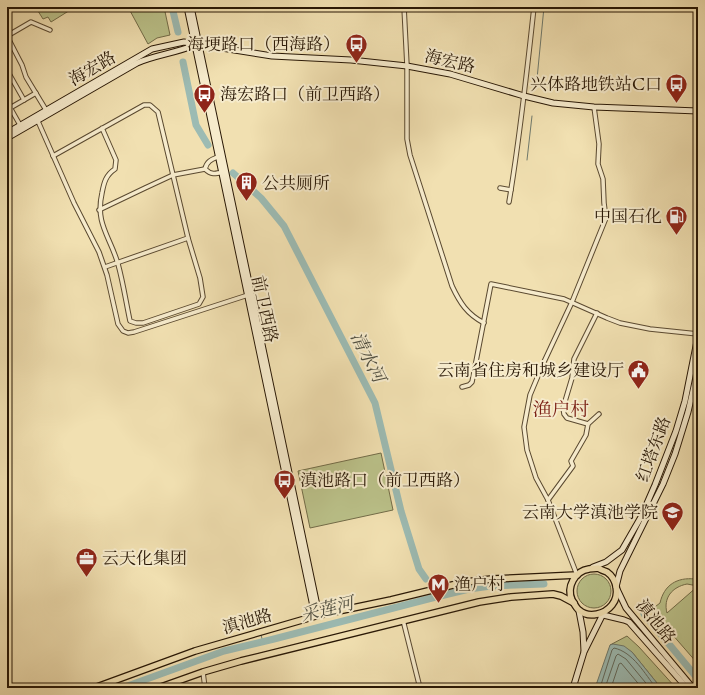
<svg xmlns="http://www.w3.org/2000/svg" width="705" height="695" font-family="Cardo,'Noto Serif SC',serif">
	<rect width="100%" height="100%" fill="#f1e0b1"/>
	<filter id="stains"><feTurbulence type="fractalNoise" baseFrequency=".005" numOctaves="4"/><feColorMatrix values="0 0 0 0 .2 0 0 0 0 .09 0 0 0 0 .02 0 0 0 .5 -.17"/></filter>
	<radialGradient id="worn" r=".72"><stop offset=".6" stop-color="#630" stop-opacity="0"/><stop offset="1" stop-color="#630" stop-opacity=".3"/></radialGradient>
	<g fill="#bbc28a" stroke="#726c48" fill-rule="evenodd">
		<path d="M43,7H75L51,22L48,17L43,19L38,11Z"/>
		<path d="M128,7H164L170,35L157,38L148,44Z"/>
		<path d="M381,453L393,510L310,528L298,471Z"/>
		<path d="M698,570V664L651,610L660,603C664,585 677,577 695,579ZM687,584L698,586L667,613C663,598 672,587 687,584Z"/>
		<circle cx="594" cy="591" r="17"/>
		<path d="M627,636L639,647L676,688H661L632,652L613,644L610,645Z"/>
	</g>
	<path fill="#9cbbb3" stroke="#6e796d" d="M613,644L624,646L632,652L661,688H595L610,645Z"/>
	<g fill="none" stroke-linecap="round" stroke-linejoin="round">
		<g stroke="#62695c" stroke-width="1">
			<path d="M600,688L612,650L614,648C633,652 645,674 656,688"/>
			<path d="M605,688L616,656L618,654L626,659L650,688"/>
			<path d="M611,688L619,664L621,663L642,688"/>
		</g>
		<g stroke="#6e796d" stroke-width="1">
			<path d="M537,79L544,7"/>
			<path d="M527,160L532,116"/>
			<path d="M261,635L263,642"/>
		</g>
		<g stroke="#9cbbb3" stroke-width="7">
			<path d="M172,7L178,32"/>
			<path d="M183,62L196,125L208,145"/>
			<path d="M233,173L261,198L284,226L375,403L401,511L419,569L426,579"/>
			<path d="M644,614L698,679"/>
			<path d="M122,688L224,651L274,639L432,598L469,589L491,586L544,584"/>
		</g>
		<defs>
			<g id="street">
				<path d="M404,7L407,66V139L410,155L452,286C460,303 467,314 484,323"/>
				<path d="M7,36L22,65L26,77L46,110"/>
				<path d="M7,36L31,22L50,30"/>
				<path d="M7,70L24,100"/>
				<path d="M7,102L20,125"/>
				<path d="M10,108L36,93"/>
				<path d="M37,119L74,203L99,252L107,275L118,324L123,331L128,333L134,332L248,295"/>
				<path d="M53,156L144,105H150L158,112L188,238L200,278L203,297L199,304L143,323H136L130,321C126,302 123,282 118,264C110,236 95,224 102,193C104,182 106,175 115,169L116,160L102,128"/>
				<path d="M220,156C213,159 207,160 205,169C211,175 215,174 223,172"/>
				<path d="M500,188L511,190"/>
				<path d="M509,202C520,137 527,72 534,7"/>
				<path d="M99,210L145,188L173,175L205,169"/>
				<path d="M105,267L188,238"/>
				<path d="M462,387L469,385L472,382L491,284L564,299L607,318L620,323L650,329L698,334"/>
				<path d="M588,424L567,418L564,414L563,408L572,378L574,359L597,313"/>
				<path d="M548,500L573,466L571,461L586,435L588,424L599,414"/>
				<path d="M577,575L548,500L536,478L527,450L524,427L530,395L543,364L572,302L606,218L604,203L603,179L598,164L599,144L594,107"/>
				<path d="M403,620L420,688"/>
				<path d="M203,672L205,688"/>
			</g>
			<g id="secondary">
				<path d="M187,7L315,616"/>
				<path d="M191,7L319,615"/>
				<path d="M7,133L152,49L184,42L272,56L351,60L407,66L450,74L524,96L553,103L594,107L698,111"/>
				<path d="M7,138L137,63C155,55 176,53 195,45"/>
				<path d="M593,567L606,562L622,550L641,517L655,485L676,431L685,401L698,336"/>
				<path d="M579,611L583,632L584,651"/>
				<path d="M599,614L624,620L629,622L687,688"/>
				<path d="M573,688L584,652L604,612"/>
				<path d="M693,688L626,608L616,587L620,571L663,484L675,454L688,412L698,369"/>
			</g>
			<g id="primary">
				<path d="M598,568C601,570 604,571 607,572C617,579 620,595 612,605C605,614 589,619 579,610C576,608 574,603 572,600C566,587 575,571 589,569C592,568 595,569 598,568Z"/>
				<path d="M94,688L195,651L319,615L391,600L465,582L492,579L577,575"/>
				<path d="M158,688L203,672L241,661L479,602L511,597L553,594L561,596L574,603"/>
			</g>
		</defs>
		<use href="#street" stroke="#5a4930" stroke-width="5.5"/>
		<use href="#secondary" stroke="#281705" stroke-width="7"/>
		<use href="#primary" stroke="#281705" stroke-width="8"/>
		<use href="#street" stroke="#f6ebcc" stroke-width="3.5"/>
		<use href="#secondary" stroke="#f6ebcc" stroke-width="5"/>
		<use href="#primary" stroke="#f1e0b1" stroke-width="5.5"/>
	</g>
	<defs>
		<symbol id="bus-pin" viewBox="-11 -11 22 30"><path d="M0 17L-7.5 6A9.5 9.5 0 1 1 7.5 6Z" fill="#8f2418" stroke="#f6ebcc"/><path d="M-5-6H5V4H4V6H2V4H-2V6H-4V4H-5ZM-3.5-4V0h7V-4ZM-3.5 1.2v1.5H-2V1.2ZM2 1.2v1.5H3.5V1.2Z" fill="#fff"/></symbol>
		<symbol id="building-pin" viewBox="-11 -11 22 30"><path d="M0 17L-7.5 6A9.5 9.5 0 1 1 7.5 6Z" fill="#8f2418" stroke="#f6ebcc"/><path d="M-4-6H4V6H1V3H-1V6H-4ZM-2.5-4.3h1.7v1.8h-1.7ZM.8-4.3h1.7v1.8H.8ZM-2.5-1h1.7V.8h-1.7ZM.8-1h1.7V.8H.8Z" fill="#fff"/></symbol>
		<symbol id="fuel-pin" viewBox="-11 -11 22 30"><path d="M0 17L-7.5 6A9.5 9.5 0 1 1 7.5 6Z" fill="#8f2418" stroke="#f6ebcc"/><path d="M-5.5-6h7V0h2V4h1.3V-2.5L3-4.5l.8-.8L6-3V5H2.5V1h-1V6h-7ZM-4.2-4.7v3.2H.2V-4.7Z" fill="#fff"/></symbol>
		<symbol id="civic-pin" viewBox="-11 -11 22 30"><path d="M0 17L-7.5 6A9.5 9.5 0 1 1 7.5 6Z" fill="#8f2418" stroke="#f6ebcc"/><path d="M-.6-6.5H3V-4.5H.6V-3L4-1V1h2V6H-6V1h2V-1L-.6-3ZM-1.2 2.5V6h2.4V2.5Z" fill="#fff"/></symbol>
		<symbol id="university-pin" viewBox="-11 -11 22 30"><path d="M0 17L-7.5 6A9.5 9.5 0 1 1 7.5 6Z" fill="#8f2418" stroke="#f6ebcc"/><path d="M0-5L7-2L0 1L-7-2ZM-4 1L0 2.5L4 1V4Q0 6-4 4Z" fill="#fff"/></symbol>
		<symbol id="office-pin" viewBox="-11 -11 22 30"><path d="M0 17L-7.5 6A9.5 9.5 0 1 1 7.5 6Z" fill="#8f2418" stroke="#f6ebcc"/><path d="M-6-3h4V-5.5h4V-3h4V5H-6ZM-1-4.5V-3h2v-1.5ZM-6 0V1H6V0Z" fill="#fff"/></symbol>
		<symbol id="metro-pin" viewBox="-11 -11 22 30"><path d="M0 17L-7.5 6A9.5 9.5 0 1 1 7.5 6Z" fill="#8f2418" stroke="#f6ebcc"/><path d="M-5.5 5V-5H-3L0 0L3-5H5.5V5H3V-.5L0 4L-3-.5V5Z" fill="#fff"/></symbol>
	</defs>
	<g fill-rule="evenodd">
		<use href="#bus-pin" x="344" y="32" width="25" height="34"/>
		<use href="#bus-pin" x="664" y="72" width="25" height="34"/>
		<use href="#bus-pin" x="192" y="82" width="25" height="34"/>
		<use href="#building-pin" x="234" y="170" width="25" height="34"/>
		<use href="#fuel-pin" x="664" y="204" width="25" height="34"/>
		<use href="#civic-pin" x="626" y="358" width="25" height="34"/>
		<use href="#bus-pin" x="272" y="468" width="25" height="34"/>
		<use href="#university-pin" x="660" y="500" width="25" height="34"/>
		<use href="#office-pin" x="74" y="546" width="25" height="34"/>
		<use href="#metro-pin" x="426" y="572" width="25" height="34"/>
	</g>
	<g text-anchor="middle" stroke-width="4" stroke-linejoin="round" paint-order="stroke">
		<g font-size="17" fill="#281705" stroke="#f6ebcc" text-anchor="end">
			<text x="340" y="50">海埂路口（西海路）</text>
			<text x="662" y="90">兴体路地铁站C口</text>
			<text x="220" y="100" text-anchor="start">海宏路口（前卫西路）</text>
			<text x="262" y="189" text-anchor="start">公共厕所</text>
			<text x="662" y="222">中国石化</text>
			<text x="624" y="376">云南省住房和城乡建设厅</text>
			<text x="300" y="486" text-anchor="start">滇池路口（前卫西路）</text>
			<text x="658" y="518">云南大学滇池学院</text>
			<text x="102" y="564" text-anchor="start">云天化集团</text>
			<text x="454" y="590" text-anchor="start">渔户村</text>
		</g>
		<g font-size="17" fill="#281705" stroke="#f6ebcc">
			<text transform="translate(450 61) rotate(13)" y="6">海宏路</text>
			<text transform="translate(92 68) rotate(-30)" y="6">海宏路</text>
			<text transform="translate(265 309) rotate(78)" y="6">前卫西路</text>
			<text transform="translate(653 449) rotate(-70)" y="6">红塔东路</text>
			<text transform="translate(247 621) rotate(-16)" y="6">滇池路</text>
			<text transform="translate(656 621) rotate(51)" y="6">滇池路</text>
		</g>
		<g font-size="18" font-style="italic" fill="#515042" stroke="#f6ebcc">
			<text transform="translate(368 357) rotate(63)" y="6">清水河</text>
			<text transform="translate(327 609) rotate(-14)" y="6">采莲河</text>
		</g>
		<g font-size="19" fill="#7a1f14" stroke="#f6ebcc">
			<text x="561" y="416">渔户村</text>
		</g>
	</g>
	<rect width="705" height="695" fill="none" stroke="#f1e0b1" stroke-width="24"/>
	<rect x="8" y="8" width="689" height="679" fill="none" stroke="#281705" stroke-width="2"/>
	<rect x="12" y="12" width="681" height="671" fill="none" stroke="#281705"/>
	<rect width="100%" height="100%" filter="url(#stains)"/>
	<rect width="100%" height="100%" fill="url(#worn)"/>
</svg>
